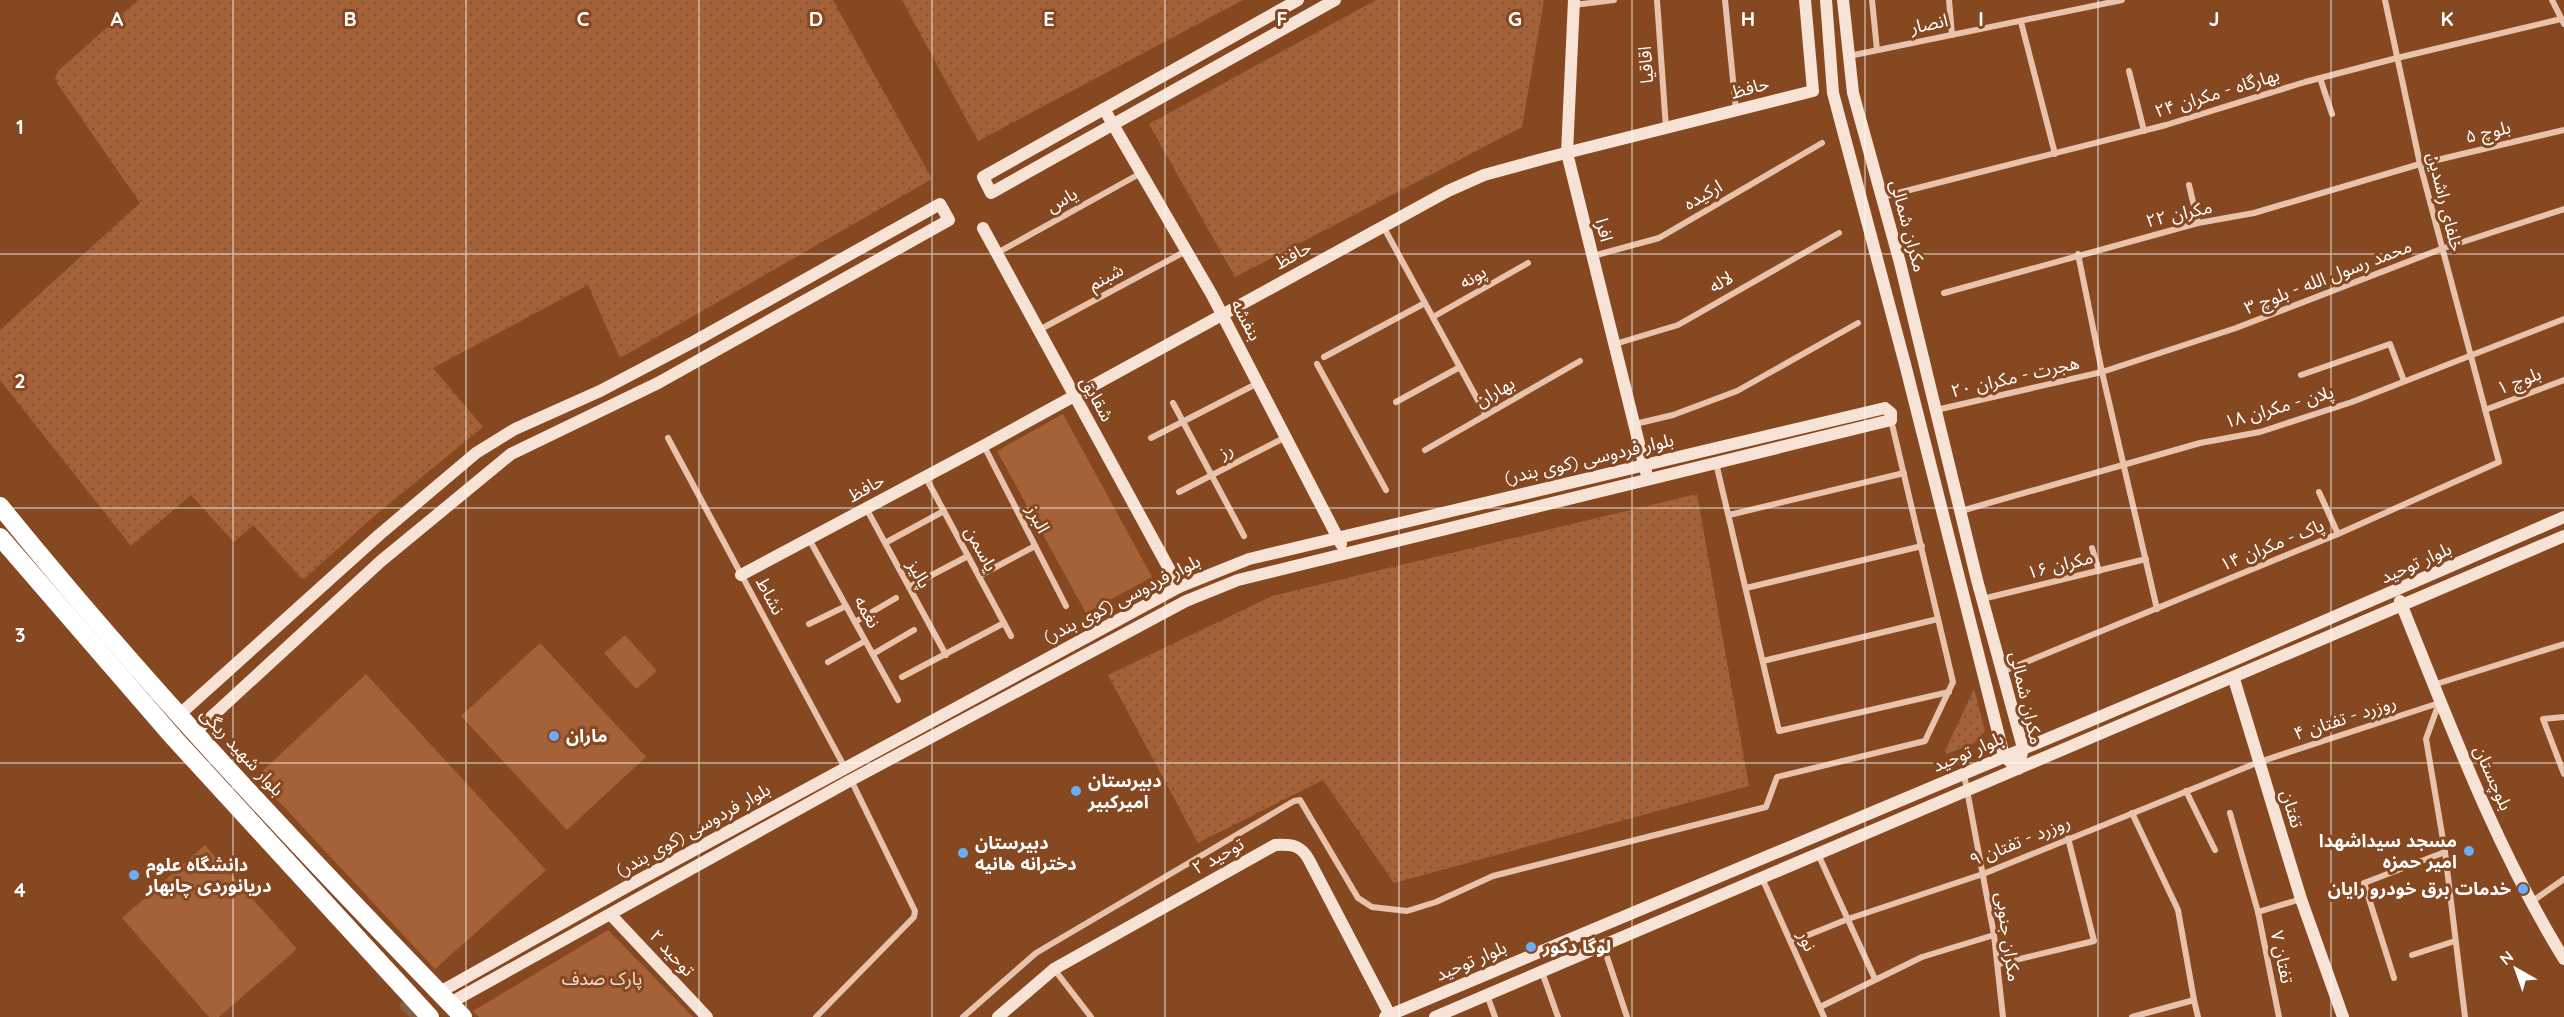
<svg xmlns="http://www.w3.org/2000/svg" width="2564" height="1017" font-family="Quicksand,'Noto Sans Arabic',sans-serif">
	<defs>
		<pattern id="grass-dots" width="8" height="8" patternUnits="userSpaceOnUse" patternTransform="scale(1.5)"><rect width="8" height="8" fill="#a56138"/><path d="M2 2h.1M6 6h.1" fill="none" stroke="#785642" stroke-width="1.8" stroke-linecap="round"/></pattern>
	</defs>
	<rect width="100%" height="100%" fill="#864821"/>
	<g fill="url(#grass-dots)">
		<path d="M138,0H833L932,179L620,358L588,285L433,368L483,427L373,517L303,580L253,525L234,542L191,495L131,546L0,380V330L140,203L55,80L58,71Z"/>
		<path d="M902,0H1243L978,141Z"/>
		<path d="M1376,0H1544L1522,127L1235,277L1149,124Z"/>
		<path d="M1697,494L1749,786L1394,883L1323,780L1198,843L1108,675L1272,596Z"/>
		<path d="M1974,689L1985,731L1974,743L1947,754L1945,751Z"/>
	</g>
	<g fill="#a56138">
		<path d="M1063,414L1152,577L1086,613L997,451Z"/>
		<path d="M625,635L657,671L636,689L604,653Z"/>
		<path d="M540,643L646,757L567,830L461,716Z"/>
		<path d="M366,674L546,870L435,969L256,777Z"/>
		<path d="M205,845L297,949L219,1017H209L122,918Z"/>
		<path d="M608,930L693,1017H479L473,1011Z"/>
	</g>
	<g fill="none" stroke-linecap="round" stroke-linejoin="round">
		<path stroke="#8a5d41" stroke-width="10" d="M405,1006L417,1017"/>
		<g stroke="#e9c2ab" stroke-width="6">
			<path d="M1657,0L1666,128"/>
			<path d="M1725,0L1736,110"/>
			<path d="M1872,0L1877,50"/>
			<path d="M1949,0L1952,35"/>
			<path d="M2552,0L2564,24"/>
			<path d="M1574,5L1614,0"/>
			<path d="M2021,22L2055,154"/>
			<path d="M1849,56L2122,0"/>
			<path d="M2129,71L2144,131"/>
			<path d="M2320,78L2332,114"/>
			<path d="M2189,185L2198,223"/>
			<path d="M1882,197L2166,125L2305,82L2397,58L2561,19"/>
			<path d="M1383,226L1486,415"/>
			<path d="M997,253L1141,173"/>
			<path d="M2078,254L2102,372L2157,609"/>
			<path d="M1593,256L1659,238L1822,143"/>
			<path d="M1944,293L2198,223L2254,213L2420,164L2564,130"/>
			<path d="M1433,317L1528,263"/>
			<path d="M1039,330L1186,251"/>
			<path d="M1615,344L1678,325L1839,233"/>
			<path d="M1324,357L1425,303"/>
			<path d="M1317,364L1386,490"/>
			<path d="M2301,375L2390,344L2404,381"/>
			<path d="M1396,402L1460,367"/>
			<path d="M1173,403L1244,536"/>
			<path d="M1936,410L2102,372L2236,328L2441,249L2564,209"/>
			<path d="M2485,410L2564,380"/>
			<path d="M1635,424L1673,415L1737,391L1858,323"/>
			<path d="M668,438L845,768"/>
			<path d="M1151,438L1258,383"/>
			<path d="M984,446L1066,606"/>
			<path d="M1425,450L1580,361"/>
			<path d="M1716,463L1779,731L1949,692"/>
			<path d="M925,476L1011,636"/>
			<path d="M1179,492L1286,437"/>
			<path d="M2319,492L2338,534"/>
			<path d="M866,508L946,655"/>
			<path d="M1961,511L2200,443L2260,432L2352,402L2564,319"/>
			<path d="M1729,515L1904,473"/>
			<path d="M809,539L898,700"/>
			<path d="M885,543L944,511"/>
			<path d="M2092,548L2099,571"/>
			<path d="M979,576L1035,546"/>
			<path d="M909,587L968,556"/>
			<path d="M1746,588L1922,546"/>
			<path d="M1982,599L2146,559"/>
			<path d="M855,622L896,598"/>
			<path d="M809,624L846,606"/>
			<path d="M873,654L914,630"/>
			<path d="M1763,661L1938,619"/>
			<path d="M828,662L865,641"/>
			<path d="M2004,671L2338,534L2499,462L2420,164L2385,0"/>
			<path d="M902,677L1004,623"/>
			<path d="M2433,685L2564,644"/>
			<path d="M2439,703L2426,739L2445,852L2465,1017"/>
			<path d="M2564,717L2543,719L2564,774"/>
			<path d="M1964,774L1994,935L2003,1017"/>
			<path d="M2186,791L2215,850"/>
			<path d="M2132,813L2178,910L2194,1000"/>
			<path d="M2230,813L2258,912"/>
			<path d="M1818,854L1875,979"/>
			<path d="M1762,878L1824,1017"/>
			<path d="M2530,903L2564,879"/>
			<path d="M1791,942L1848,919L1983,874L2259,762L2439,703"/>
			<path d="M1603,945L1627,1017"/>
			<path d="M2412,955L2455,941"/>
			<path d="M1999,964L2094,941L2068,838"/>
			<path d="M1054,969L1091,1017"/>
			<path d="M1542,972L1558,1017"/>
			<path d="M2394,978L2364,883L2445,852"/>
			<path d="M1487,995L1495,1017"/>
			<path d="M1820,1007L1922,957L1994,935"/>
			<path d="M816,1017L914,917L915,911L851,780"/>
			<path d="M963,1017L1036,953L1294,801L1300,800L1358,898L1372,907L1407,911L1436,902L1493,876L1766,807L1777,777L1925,741L1953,682L1891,420"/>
			<path d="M2132,1017L2194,1000L2198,1017"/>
			<path d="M2279,1017L2258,912L2301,899"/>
		</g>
		<g stroke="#f7e3d6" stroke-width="12">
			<path d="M1298,0L983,177L991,193L1335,0"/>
			<path d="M1574,0L1567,153L1646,472"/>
			<path d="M1826,0L1833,93L1906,368L2004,756L2018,769L2023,748L1977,580L1900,263L1853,93L1843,0"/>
			<path d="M1104,109L1212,295L1341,544"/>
			<path d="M983,228L1179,587"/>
			<path d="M741,575L983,446L1448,191L1484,175L1546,158L1813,91L1805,0"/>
			<path d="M2400,601C2449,722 2495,847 2564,959"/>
			<path d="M2234,679L2301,899L2343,1017"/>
			<path d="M179,715L379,535L476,453L515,429L600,391L695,341L940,204L949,220L658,383L511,454L381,561L195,732"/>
			<path d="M611,915L707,1017"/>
			<path d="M440,992L628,886L1179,587L1249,559L1885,408L1891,413V420L1238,580L1186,601L851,780L450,1003"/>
			<path d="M998,1017L1054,969L1275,845C1292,844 1301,845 1309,860L1391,1017"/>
			<path d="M1385,1017L2211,670L2564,517"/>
			<path d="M1435,1017L2564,536"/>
		</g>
		<g stroke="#fff" stroke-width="18">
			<path d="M0,506C145,685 303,852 463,1017"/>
			<path d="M0,537L174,738L430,1017"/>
		</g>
	</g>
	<path fill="none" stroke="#fff" stroke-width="1.5" stroke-opacity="0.55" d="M233,0V1017M466,0V1017M699,0V1017M932,0V1017M1165,0V1017M1399,0V1017M1632,0V1017M1865,0V1017M2098,0V1017M2331,0V1017M0,254H2564M0,508H2564M0,763H2564"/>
	<g fill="#6dadf6" stroke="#864821" stroke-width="2">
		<circle cx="554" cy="736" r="6"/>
		<circle cx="1076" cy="791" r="6"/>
		<circle cx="2469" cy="851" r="6"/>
		<circle cx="963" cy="853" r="6"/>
		<circle cx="134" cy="875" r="6"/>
		<circle cx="2523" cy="889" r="6"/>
		<circle cx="1531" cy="947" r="6"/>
	</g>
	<g text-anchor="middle" stroke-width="6" stroke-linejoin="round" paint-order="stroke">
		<g font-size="18" fill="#fff" stroke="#864821">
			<text transform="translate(1929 24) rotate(-12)" y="6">انصار</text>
			<text transform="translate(1646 65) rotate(-94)" y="6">اقاقیا</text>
			<text transform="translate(1750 88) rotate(-15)" y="6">حافظ</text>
			<text transform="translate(2217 93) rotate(-17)" y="6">بهارگاه - مکران ۲۴</text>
			<text transform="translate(2488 132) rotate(-13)" y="6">بلوچ ۵</text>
			<text transform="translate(1703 195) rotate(-30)" y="6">ارکیده</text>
			<text transform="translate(1062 200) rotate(-29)" y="6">یاس</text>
			<text transform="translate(2445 202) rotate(76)" y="6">خلفای راشدین</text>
			<text transform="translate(2179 214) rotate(-13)" y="6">مکران ۲۲</text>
			<text transform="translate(1908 226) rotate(75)" y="6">مکران شمالی</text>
			<text transform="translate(1604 230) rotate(75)" y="6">افرا</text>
			<text transform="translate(1293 255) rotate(-29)" y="6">حافظ</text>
			<text transform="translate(1106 277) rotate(-28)" y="6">شبنم</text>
			<text transform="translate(1473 277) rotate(-30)" y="6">پونه</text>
			<text transform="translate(2328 277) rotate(-21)" y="6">محمد رسول الله - بلوچ ۳</text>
			<text transform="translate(1721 282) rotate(-31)" y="6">لاله</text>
			<text transform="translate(1246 320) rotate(62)" y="6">بنفشه</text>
			<text transform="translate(2015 377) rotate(-13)" y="6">هجرت - مکران ۲۰</text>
			<text transform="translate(2519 381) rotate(-21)" y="6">بلوچ ۱</text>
			<text transform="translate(1495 392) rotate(-30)" y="6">بهاران</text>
			<text transform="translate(1097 399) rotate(61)" y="6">شقایق</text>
			<text transform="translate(2279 407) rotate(-16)" y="6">پلان - مکران ۱۸</text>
			<text transform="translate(1226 451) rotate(-27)" y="6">رز</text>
			<text transform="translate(1589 459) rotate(-13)" y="6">بلوار فردوسی (کوی بندر)</text>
			<text transform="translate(866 488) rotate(-29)" y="6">حافظ</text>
			<text transform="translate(1038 519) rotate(63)" y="6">البرز</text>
			<text transform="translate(2272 545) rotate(-22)" y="6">پاک - مکران ۱۴</text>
			<text transform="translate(981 549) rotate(62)" y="6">یاسمن</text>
			<text transform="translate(2416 563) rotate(-24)" y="6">بلوار توحید</text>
			<text transform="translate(2060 565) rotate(-14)" y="6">مکران ۱۶</text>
			<text transform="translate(919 574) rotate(61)" y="6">پالیز</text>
			<text transform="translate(770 596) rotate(62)" y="6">نشاط</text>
			<text transform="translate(1122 599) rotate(-27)" y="6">بلوار فردوسی (کوی بندر)</text>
			<text transform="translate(867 612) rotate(61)" y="6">نغمه</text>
			<text transform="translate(2026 698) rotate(77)" y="6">مکران شمالی</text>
			<text transform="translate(2345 718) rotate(-18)" y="6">روزرد - تفتان ۴</text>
			<text transform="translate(242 752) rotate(47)" y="6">بلوار شهید ریگی</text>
			<text transform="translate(1968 752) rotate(-23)" y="6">بلوار توحید</text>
			<text transform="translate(2493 778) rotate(66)" y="6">بلوچستان</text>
			<text transform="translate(2292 809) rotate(73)" y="6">تفتان</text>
			<text transform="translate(693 830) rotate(-29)" y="6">بلوار فردوسی (کوی بندر)</text>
			<text transform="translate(2020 841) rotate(-22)" y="6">روزرد - تفتان ۹</text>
			<text transform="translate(1218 856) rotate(-29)" y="6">توحید ۲</text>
			<text transform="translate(2008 937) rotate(82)" y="6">مکران جنوبی</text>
			<text transform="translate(1807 941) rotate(66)" y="6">نور</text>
			<text transform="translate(672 953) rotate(47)" y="6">توحید ۲</text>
			<text transform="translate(2282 957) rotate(78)" y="6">تفتان ۷</text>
			<text transform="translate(1471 961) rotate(-23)" y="6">بلوار توحید</text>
		</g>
		<g font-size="18" font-weight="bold" fill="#fff" stroke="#864821" text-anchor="start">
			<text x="566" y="742">ماران</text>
			<text x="1088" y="787">دبیرستان<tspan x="1088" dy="21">امیرکبیر</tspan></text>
			<text x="2457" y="847" text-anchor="end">مسجد سیداشهدا<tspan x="2457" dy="21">امیر حمزه</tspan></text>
			<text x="975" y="849">دبیرستان<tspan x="975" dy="21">دخترانه هانیه</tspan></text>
			<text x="146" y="871">دانشگاه علوم<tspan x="146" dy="21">دریانوردی چابهار</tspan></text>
			<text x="2511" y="895" text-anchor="end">خدمات برق خودرو رایان</text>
			<text x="1543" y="953">لوگا دکور</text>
		</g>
		<g font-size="18" fill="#f7decf" stroke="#864821">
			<text x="602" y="985">پارک صدف</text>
		</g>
	</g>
	<g font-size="20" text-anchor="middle" font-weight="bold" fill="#fff" stroke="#864821" stroke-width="6" stroke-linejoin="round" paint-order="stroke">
		<text x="117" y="26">A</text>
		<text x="350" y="26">B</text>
		<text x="583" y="26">C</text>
		<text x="816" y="26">D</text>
		<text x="1049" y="26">E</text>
		<text x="1282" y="26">F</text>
		<text x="1515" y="26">G</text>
		<text x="1748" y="26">H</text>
		<text x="1981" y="26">I</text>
		<text x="2214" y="26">J</text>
		<text x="2447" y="26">K</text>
		<text x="20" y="134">1</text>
		<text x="20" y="388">2</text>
		<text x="20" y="642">3</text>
		<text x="20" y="897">4</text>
	</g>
	<g transform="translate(2516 969) rotate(320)" stroke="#864821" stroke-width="4.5" paint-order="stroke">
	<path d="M0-4.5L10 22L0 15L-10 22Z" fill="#ffffff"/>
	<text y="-9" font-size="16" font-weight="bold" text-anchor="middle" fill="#ffffff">N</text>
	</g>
</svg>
